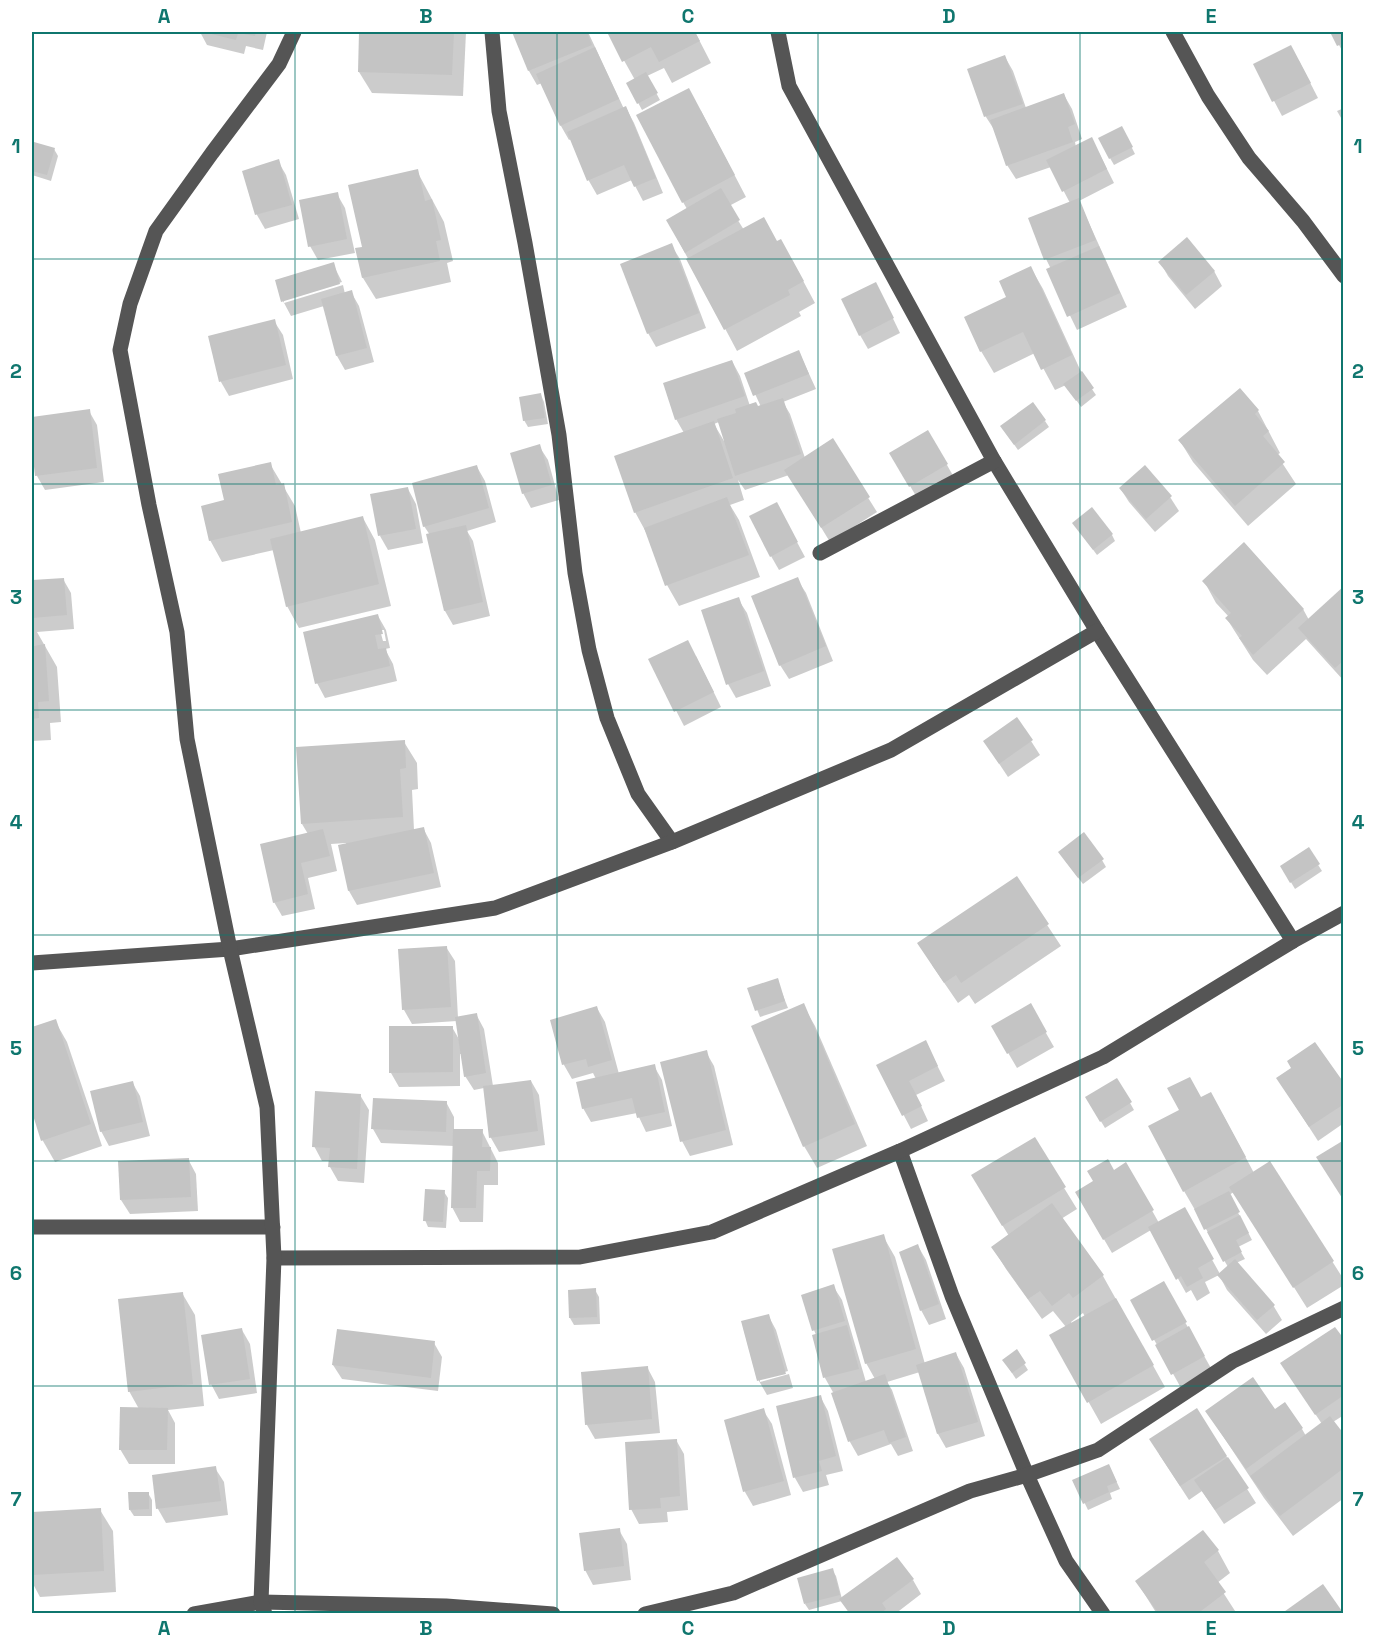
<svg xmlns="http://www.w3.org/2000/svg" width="1375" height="1645" font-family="'Space Grotesk',sans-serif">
	<rect width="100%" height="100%" fill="#fff"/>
	<g fill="#0003" fill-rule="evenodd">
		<path d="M200,32H267L263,50L246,46L244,54L207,45Z"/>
		<path d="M361,32H466L463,96L372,93L359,72Z"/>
		<path d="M514,32H588L624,109L626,108L634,123L663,193L643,201L632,180L597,195L589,181L571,139L569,140L561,126L542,83L537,85L529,71Z"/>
		<path d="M608,32H695L711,63L672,83L664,68L647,76L660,100L642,110L628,84L635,80Z"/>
		<path d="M1332,32H1344V54L1339,45Z"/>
		<path d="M1005,57L1013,71L1026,108L1064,95L1072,109L1082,139L1075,142L1076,147L1099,153L1114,183L1079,201L1127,307L1077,330L1048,270L1051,269L1046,259L1070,203L1051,167L1016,179L1007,165L995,131L986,117L969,70Z"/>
		<path d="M1299,61L1318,98L1282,116L1255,65Z"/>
		<path d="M1344,108V123L1337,111Z"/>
		<path d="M701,111L746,197L729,206L744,230L777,242L793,262L815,303L799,312L801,316L737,351L668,221L687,209L683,202Z"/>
		<path d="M1122,128L1135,154L1114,165L1110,158Z"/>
		<path d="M35,144L54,149L58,156L51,181L32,175V156Z"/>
		<path d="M278,161L286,175L299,219L265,229L257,215L244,172Z"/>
		<path d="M417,171L444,222L453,261L447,263L451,282L376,299L363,278L357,250L364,248Z"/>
		<path d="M337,194L345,208L355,253L318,260L310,246Z"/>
		<path d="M671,245L680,259L706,328L656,347L648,333Z"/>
		<path d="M1160,262L1214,271L1222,286L1195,309L1168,276Z"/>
		<path d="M333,264L342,282L284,300V303L343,285L345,294L351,292L359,306L374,362L345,370L337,356L324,306L291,316L283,301L276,281Z"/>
		<path d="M1031,268L1043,289L1083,376L1096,395L1081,407L1066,385L1055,390L1035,353L994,373L981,351L1008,298Z"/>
		<path d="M883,298L900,333L868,349L860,335Z"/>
		<path d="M274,321L283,335L293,379L229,396L221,382L210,337Z"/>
		<path d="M799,352L816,389L783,402L790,414L805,458L832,440L877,512L830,542L789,475L745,490L738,480L744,500L730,505L739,520L760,577L679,606L667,585L647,534L635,512L684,433L676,419L732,361L740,376L750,406L761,407L746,374ZM719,422L725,441H724L714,424Z"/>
		<path d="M1240,390L1258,411L1280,453L1277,455L1296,484L1248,526L1193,462L1180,441Z"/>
		<path d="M541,395L544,402L548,424L528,427L524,420Z"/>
		<path d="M89,411L97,425L104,482L45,490L37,476L32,437V418Z"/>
		<path d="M1045,421L1049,427L1018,450L1006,433Z"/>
		<path d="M928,432L955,479L919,501L891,454Z"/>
		<path d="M539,446L548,460L559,500L531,508L523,493Z"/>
		<path d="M270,464L295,506L301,533L363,518L375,540L391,606L299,628L287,606L274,550L222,562L210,540L226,502Z"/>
		<path d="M477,467L485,481L496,522L467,531L473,541L490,616L453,625L445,611L430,535L424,526Z"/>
		<path d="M1120,488L1170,497L1179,511L1155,532L1129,502Z"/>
		<path d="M408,489L416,504L423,543L388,550L380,536Z"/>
		<path d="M784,518L805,557L779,570L771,556Z"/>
		<path d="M1074,524L1112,535L1115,541L1097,555Z"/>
		<path d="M63,579L71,593L74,629L37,632L57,667L61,722L50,723L51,740L32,741V582Z"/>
		<path d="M797,579L806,593L833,661L789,679L780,665Z"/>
		<path d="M1204,581L1303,609L1309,620L1344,588V681L1306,639L1267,675L1253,660L1227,619L1229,617L1216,603Z"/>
		<path d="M738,599L747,613L771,686L736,698L728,684Z"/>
		<path d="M378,616L386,630L390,648L385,649L393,664L397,681L325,698L317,683ZM380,630H384L386,641H383Z"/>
		<path d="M696,656L721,707L684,726L650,660Z"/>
		<path d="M1031,741L1040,755L1008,777L994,756Z"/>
		<path d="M404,742L417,763L418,789L412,790L414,830L423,828L431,843L441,887L357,905L349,891L346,843L331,844L337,871L308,878L315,909L282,916L274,902L308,834L302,824Z"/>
		<path d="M1308,849L1322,871L1295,889L1282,867Z"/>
		<path d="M1064,859L1102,860L1106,867L1083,884Z"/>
		<path d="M1016,878L1061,946L975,1004L969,995L958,1003L932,965Z"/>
		<path d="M446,947L455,961L458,1018L476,1014L484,1029L493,1086L531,1081L539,1095L545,1145L499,1152L491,1138L484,1088L474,1090L465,1076L462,1054H460V1086L399,1087L391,1073L452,1027L460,1041L457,1021L412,1024L404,1010Z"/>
		<path d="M777,980L788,1008L760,1017L749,989Z"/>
		<path d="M803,1005L815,1026L867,1146L817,1168L804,1146Z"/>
		<path d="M1030,1005L1054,1047L1017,1068L993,1027Z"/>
		<path d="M597,1008L605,1022L619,1074L654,1066L662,1080L672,1126L646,1132L637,1113L591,1122L583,1108L596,1079L593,1073L572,1079L564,1065L552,1021Z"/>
		<path d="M55,1021L67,1042L102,1146L55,1162L43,1141L32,1107V1029Z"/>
		<path d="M706,1052L714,1066L733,1145L690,1156L682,1141Z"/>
		<path d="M933,1057L945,1081L916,1095L928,1121L911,1129L878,1066Z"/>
		<path d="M1278,1079L1344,1086V1123L1318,1141Z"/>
		<path d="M1117,1080L1134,1110L1105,1128L1087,1098Z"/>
		<path d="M132,1082L140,1096L150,1136L109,1146L101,1131Z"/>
		<path d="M360,1095L369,1110L364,1183L338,1181L330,1167V1161H322L314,1146Z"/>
		<path d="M1201,1099L1223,1115L1254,1173L1270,1163L1344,1280V1285L1307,1308L1234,1192L1229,1195L1252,1240L1238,1247L1245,1259L1236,1263L1273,1305L1282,1320L1266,1334L1227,1290L1219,1275L1205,1282L1210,1293L1197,1301L1191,1290L1186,1293L1151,1230L1112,1253L1077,1193L1126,1164L1159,1223L1184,1209L1220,1274L1228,1267L1184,1191Z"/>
		<path d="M446,1102L454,1117V1130L482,1131L498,1163V1185H484L483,1222H460L452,1207L454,1146L381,1143L373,1129Z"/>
		<path d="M1034,1139L1077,1209L1061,1219L1103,1276L1165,1387L1101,1424L1051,1335L1066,1327L1053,1311L1042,1319L1006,1269L993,1248L1009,1236L985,1197ZM1083,1313L1085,1317L1072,1324L1071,1322Z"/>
		<path d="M188,1159L196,1174L198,1211L130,1214L121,1200Z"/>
		<path d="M444,1192L448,1198L446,1228L428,1227L425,1220Z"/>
		<path d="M883,1236L895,1257L925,1364L956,1354L964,1368L985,1436L946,1448L938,1434L920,1372L887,1382L892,1390L913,1451L898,1456L891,1444L858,1456L850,1442L834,1394L825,1378L814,1336L816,1335L814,1330L833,1286L842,1300L866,1382L875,1379L866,1363Z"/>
		<path d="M918,1246L926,1260L946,1319L929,1325L921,1310Z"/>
		<path d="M1163,1283L1212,1370L1181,1388L1132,1300Z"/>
		<path d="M595,1290L599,1297L600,1324L574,1325L570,1318L569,1291Z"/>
		<path d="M182,1293L195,1315L204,1406L168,1410L175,1423V1464H129L120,1449L139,1409L129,1391Z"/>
		<path d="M768,1315L776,1330L788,1371L760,1379V1382L789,1374L793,1388L767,1395L759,1381L743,1322Z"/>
		<path d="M242,1330L250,1344L257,1393L219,1399L211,1384Z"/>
		<path d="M1344,1342V1415L1333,1422L1344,1437V1498L1293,1536L1264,1498L1207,1412L1275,1411L1302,1429L1306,1436L1322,1424L1291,1378Z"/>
		<path d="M434,1343L442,1357L438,1391L342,1379L333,1365Z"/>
		<path d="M1016,1351L1028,1370L1016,1379L1008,1367Z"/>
		<path d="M647,1367L655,1382L660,1433L595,1439L587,1425L583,1373Z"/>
		<path d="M820,1396L828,1411L843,1471L826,1475L829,1485L803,1492L795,1478L778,1407Z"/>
		<path d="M763,1410L772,1424L791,1495L753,1506L745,1492L726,1421Z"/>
		<path d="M1197,1410L1256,1503L1224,1524L1202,1491L1189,1500L1159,1454Z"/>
		<path d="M676,1440L684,1454L688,1510L667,1512L668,1522L639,1524L631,1509Z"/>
		<path d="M215,1468L224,1482L228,1515L166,1523L158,1509L153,1476Z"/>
		<path d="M1112,1472L1120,1489L1110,1493L1112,1499L1088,1510L1074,1481Z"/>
		<path d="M148,1493L152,1500V1516H134L130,1510Z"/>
		<path d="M100,1510L113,1531L116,1592L40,1597L32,1582V1514Z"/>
		<path d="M619,1530L627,1544L631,1580L593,1585L585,1570Z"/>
		<path d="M1203,1532L1218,1551L1230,1573L1217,1583L1237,1614H1157L1137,1582Z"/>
		<path d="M832,1570L836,1576L842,1599L913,1580L921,1594L895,1614H850L842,1601L809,1610L805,1604Z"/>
	</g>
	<g fill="#c4c4c4">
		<path d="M203,32H256L255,36L238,33L236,40Z"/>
		<path d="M359,32H454L452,75L358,72Z"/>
		<path d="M512,32H587L592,45L528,71Z"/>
		<path d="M607,32H695L700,41L659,62L651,47L622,62Z"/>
		<path d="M1330,32H1344V43L1337,46Z"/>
		<path d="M1291,45L1311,83L1272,102L1253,64Z"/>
		<path d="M595,47L619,99L560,126L536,74Z"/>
		<path d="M1005,55L1023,104L984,117L967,69Z"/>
		<path d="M646,72L658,93L637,104L626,83Z"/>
		<path d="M689,88L735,175L682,203L636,115Z"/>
		<path d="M1064,93L1075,124L1068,127L1073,142L1006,166L990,120Z"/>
		<path d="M626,106L656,178L634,187L624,165L587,181L567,132Z"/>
		<path d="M1122,126L1133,147L1109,159L1098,138Z"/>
		<path d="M1092,137L1107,169L1062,192L1046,160Z"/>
		<path d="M34,142L55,148L47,175L32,171Z"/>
		<path d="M279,159L292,205L255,215L242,171Z"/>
		<path d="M418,169L425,201L432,199L441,240L436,241L440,261L362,278L355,248L362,247L348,185Z"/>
		<path d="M721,188L740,220L685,253L666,220Z"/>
		<path d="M338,192L347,239L308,247L299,200Z"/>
		<path d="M1079,198L1096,240L1044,260L1028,218Z"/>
		<path d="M764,217L777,241L781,239L804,281L788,290L790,295L724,330L686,259Z"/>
		<path d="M1187,237L1215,271L1186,295L1158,262Z"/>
		<path d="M672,243L699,313L647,334L620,264Z"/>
		<path d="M1099,246L1120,293L1067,317L1046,269Z"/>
		<path d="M334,262L340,284L281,302L275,280Z"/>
		<path d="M1031,266L1072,355L1041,370L1023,332L980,352L964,317L1006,297L999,281Z"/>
		<path d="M876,282L894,318L859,336L841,299Z"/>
		<path d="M352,290L367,348L336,356L321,299Z"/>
		<path d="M275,319L286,365L219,382L208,336Z"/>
		<path d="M799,350L809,374L753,396L744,373Z"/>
		<path d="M732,360L745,396L675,420L663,383Z"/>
		<path d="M1082,371L1094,388L1076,401L1063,384Z"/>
		<path d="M1240,388L1259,410L1255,414L1269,431L1263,436L1285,462L1235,506L1178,440Z"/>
		<path d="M541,393L545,418L523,421L519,397Z"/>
		<path d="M783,398L801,454L735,476L717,419L736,413L735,409L756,402L758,406Z"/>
		<path d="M1033,402L1046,420L1014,445L1000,426Z"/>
		<path d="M90,409L97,468L35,476L32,448V417Z"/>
		<path d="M714,421L733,478L634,513L614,456Z"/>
		<path d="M928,430L948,464L909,487L889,453Z"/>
		<path d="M833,438L870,497L821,528L784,470Z"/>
		<path d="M540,444L552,485L522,494L510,453Z"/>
		<path d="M271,462L276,485L284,483L292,522L209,541L201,506L224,500L218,474Z"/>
		<path d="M477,465L489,508L423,527L412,483Z"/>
		<path d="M1145,465L1172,496L1146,519L1119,488Z"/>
		<path d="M408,487L416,529L378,536L370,494Z"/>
		<path d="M727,497L749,555L665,586L644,528Z"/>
		<path d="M777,502L798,542L770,557L749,516Z"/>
		<path d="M1092,507L1113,534L1093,550L1072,523Z"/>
		<path d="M363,516L379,584L286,607L270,539Z"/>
		<path d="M466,525L483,602L444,611L426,534Z"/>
		<path d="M1244,542L1304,609L1253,655L1239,638L1242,636L1225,618L1231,613L1202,581Z"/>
		<path d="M798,577L826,646L779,666L751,596Z"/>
		<path d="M64,578L67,615L32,618V580Z"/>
		<path d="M1344,586V660L1335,668L1298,628Z"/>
		<path d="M739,597L764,671L726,685L701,610Z"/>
		<path d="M378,614L383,634L375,635L378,649L386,648L390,666L315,684L303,632Z"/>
		<path d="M32,630H33L34,646L45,644L49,701L38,702L39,718L32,719Z"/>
		<path d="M688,640L714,692L674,712L648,659Z"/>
		<path d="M1017,717L1033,740L999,764L983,741Z"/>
		<path d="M405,740L406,768L400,769L403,817L301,824L296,747Z"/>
		<path d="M424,827L434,873L348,891L338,845Z"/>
		<path d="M323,829L330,856L301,863L308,894L273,903L260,844Z"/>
		<path d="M1084,832L1104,859L1078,878L1058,852Z"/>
		<path d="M1309,847L1320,864L1290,883L1280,866Z"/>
		<path d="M1017,876L1049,924L961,983L956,975L944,983L917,943Z"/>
		<path d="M447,946L451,1007L402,1010L398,949Z"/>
		<path d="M778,978L785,1001L755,1011L747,988Z"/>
		<path d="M804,1003L855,1124L803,1147L751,1026Z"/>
		<path d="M1031,1003L1047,1032L1007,1054L991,1026Z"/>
		<path d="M597,1006L612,1060L588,1067L586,1059L562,1065L550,1020Z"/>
		<path d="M477,1013L486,1073L464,1077L455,1017Z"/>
		<path d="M56,1019L91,1124L41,1141L32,1112V1027Z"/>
		<path d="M389,1026H453V1072L389,1073Z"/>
		<path d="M926,1040L938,1066L909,1081L922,1106L902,1116L876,1065Z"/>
		<path d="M1315,1042L1344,1083V1104L1309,1127L1276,1078L1291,1068L1287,1061Z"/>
		<path d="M707,1050L726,1130L680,1142L660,1062Z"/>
		<path d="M655,1064L665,1112L637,1118L632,1098L582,1109L576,1082Z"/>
		<path d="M1190,1077L1201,1097L1211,1092L1246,1157L1183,1192L1148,1126L1179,1110L1167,1088Z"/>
		<path d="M1117,1078L1132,1102L1100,1122L1085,1097Z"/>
		<path d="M531,1080L538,1131L489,1138L483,1086Z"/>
		<path d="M133,1081L143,1122L100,1132L90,1091Z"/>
		<path d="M315,1091L361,1094L357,1169L328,1167L330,1148L312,1147Z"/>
		<path d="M373,1098L447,1101L446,1132L371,1129Z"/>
		<path d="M453,1129H483L482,1147H491L490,1171H477L476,1208H451Z"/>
		<path d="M1035,1137L1066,1187L1002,1226L971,1175Z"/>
		<path d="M1344,1140V1201L1316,1157Z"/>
		<path d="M189,1158L191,1197L120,1200L118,1161Z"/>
		<path d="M1108,1159L1114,1170L1126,1162L1154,1210L1103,1240L1075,1192L1093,1181L1087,1171Z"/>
		<path d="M1270,1161L1334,1261L1293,1288L1229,1187Z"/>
		<path d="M425,1189L445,1190L443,1222L423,1221Z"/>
		<path d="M1229,1191L1240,1212L1204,1230L1194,1209Z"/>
		<path d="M1052,1203L1104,1275L1073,1298L1069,1293L1052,1306L1040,1291L1028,1299L991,1247Z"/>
		<path d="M1185,1207L1214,1259L1198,1268L1203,1278L1187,1287L1181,1276L1176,1280L1148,1227Z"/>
		<path d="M1240,1215L1249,1233L1236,1240L1242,1252L1223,1262L1207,1232Z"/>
		<path d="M884,1234L916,1349L865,1364L832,1249Z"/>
		<path d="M918,1244L939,1304L920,1311L899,1252Z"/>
		<path d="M1235,1259L1275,1305L1257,1320L1217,1275Z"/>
		<path d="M1164,1281L1187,1322L1152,1341L1130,1300Z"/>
		<path d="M834,1284L845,1321L812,1331L801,1295Z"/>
		<path d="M596,1288L597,1317L569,1318L568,1290Z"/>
		<path d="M183,1292L193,1384L128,1392L118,1299Z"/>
		<path d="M1116,1298L1154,1365L1087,1403L1049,1335Z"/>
		<path d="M769,1314L786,1374L757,1381L741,1321Z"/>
		<path d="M847,1325L859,1369L823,1378L812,1335Z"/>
		<path d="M1189,1326L1205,1356L1171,1375L1155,1345Z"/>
		<path d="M1335,1327L1344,1339V1395L1315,1415L1280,1363Z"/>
		<path d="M242,1328L250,1379L209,1385L201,1335Z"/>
		<path d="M337,1329L435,1341L431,1378L332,1365Z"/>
		<path d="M1017,1349L1026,1363L1012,1373L1002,1360Z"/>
		<path d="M956,1352L978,1422L937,1434L916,1365Z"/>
		<path d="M648,1366L652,1419L585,1425L581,1372Z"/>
		<path d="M885,1374L906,1437L889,1443L884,1430L848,1442L831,1393Z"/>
		<path d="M1253,1377L1275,1409L1285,1402L1303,1428L1246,1469L1205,1411Z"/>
		<path d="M821,1395L836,1456L819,1461L822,1471L793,1478L776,1406Z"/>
		<path d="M120,1407L168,1408L167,1450H119Z"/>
		<path d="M764,1408L784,1481L743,1492L724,1420Z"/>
		<path d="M1197,1408L1227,1456L1180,1486L1149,1439Z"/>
		<path d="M1330,1416L1344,1434V1468L1280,1516L1250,1476Z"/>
		<path d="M677,1439L680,1496L660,1498L661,1508L629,1510L625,1442Z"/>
		<path d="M1228,1457L1249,1488L1215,1510L1194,1480Z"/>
		<path d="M1109,1464L1117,1482L1107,1486L1109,1492L1083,1504L1072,1480Z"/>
		<path d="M216,1466L221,1501L156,1509L152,1475Z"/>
		<path d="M128,1492H149V1509L129,1510Z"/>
		<path d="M101,1508L104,1571L32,1575V1512Z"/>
		<path d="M620,1528L624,1566L584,1571L579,1533Z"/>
		<path d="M1203,1530L1219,1550L1204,1562L1226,1592L1197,1614H1159L1135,1581Z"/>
		<path d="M897,1557L914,1579L882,1603L886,1609L880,1614H850L839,1599Z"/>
		<path d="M833,1568L840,1595L804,1604L797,1578Z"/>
		<path d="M1323,1584L1344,1614H1281Z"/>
	</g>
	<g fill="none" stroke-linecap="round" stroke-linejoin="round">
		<g stroke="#555" stroke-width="15">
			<path d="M492,32L499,111L525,243L559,435L575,573L589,650L607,718L638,794L672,842"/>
			<path d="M778,32L789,86L994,461L1097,631L1293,941"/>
			<path d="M1173,32L1208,96L1249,158L1303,221L1344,276"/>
			<path d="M820,553L994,461"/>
			<path d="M32,963L230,949L495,908L672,842L891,750L1097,631"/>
			<path d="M900,1151L952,1296L1027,1475L1066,1561L1103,1614"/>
			<path d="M32,1227H273"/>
			<path d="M274,1258L580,1257L712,1232L900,1151L1103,1057L1293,941L1344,913"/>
			<path d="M194,1614L261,1602L446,1606L553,1614"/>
			<path d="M265,1614L261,1602L274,1258L267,1107L230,949L187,739L177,632L149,505L120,350L130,304L156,231L212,153L279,64L294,32"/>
			<path d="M645,1614L733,1593L970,1491L1027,1475L1098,1450L1233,1361L1344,1308"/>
		</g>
	</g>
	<path fill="none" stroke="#0f766e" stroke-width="1.5" stroke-opacity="0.55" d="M295,32V1614M557,32V1614M818,32V1614M1080,32V1614M32,259H1344M32,484H1344M32,710H1344M32,935H1344M32,1161H1344M32,1386H1344"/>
	<rect width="1375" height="1645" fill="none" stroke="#ffffff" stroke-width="66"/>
	<rect x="33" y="33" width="1309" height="1579" fill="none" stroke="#0f766e" stroke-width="2"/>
	<g font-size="20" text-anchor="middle" font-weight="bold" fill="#0f766e">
		<text x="164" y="23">A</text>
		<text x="426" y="23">B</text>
		<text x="688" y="23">C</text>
		<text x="949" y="23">D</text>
		<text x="1211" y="23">E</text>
		<text x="16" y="153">1</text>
		<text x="1358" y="153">1</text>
		<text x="16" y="378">2</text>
		<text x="1358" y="378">2</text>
		<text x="16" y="604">3</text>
		<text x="1358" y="604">3</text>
		<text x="16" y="829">4</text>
		<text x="1358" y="829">4</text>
		<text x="16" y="1055">5</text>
		<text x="1358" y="1055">5</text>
		<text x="16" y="1280">6</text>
		<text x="1358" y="1280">6</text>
		<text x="16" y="1506">7</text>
		<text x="1358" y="1506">7</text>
		<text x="164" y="1635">A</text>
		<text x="426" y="1635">B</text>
		<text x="688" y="1635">C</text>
		<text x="949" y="1635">D</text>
		<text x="1211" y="1635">E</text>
	</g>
</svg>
